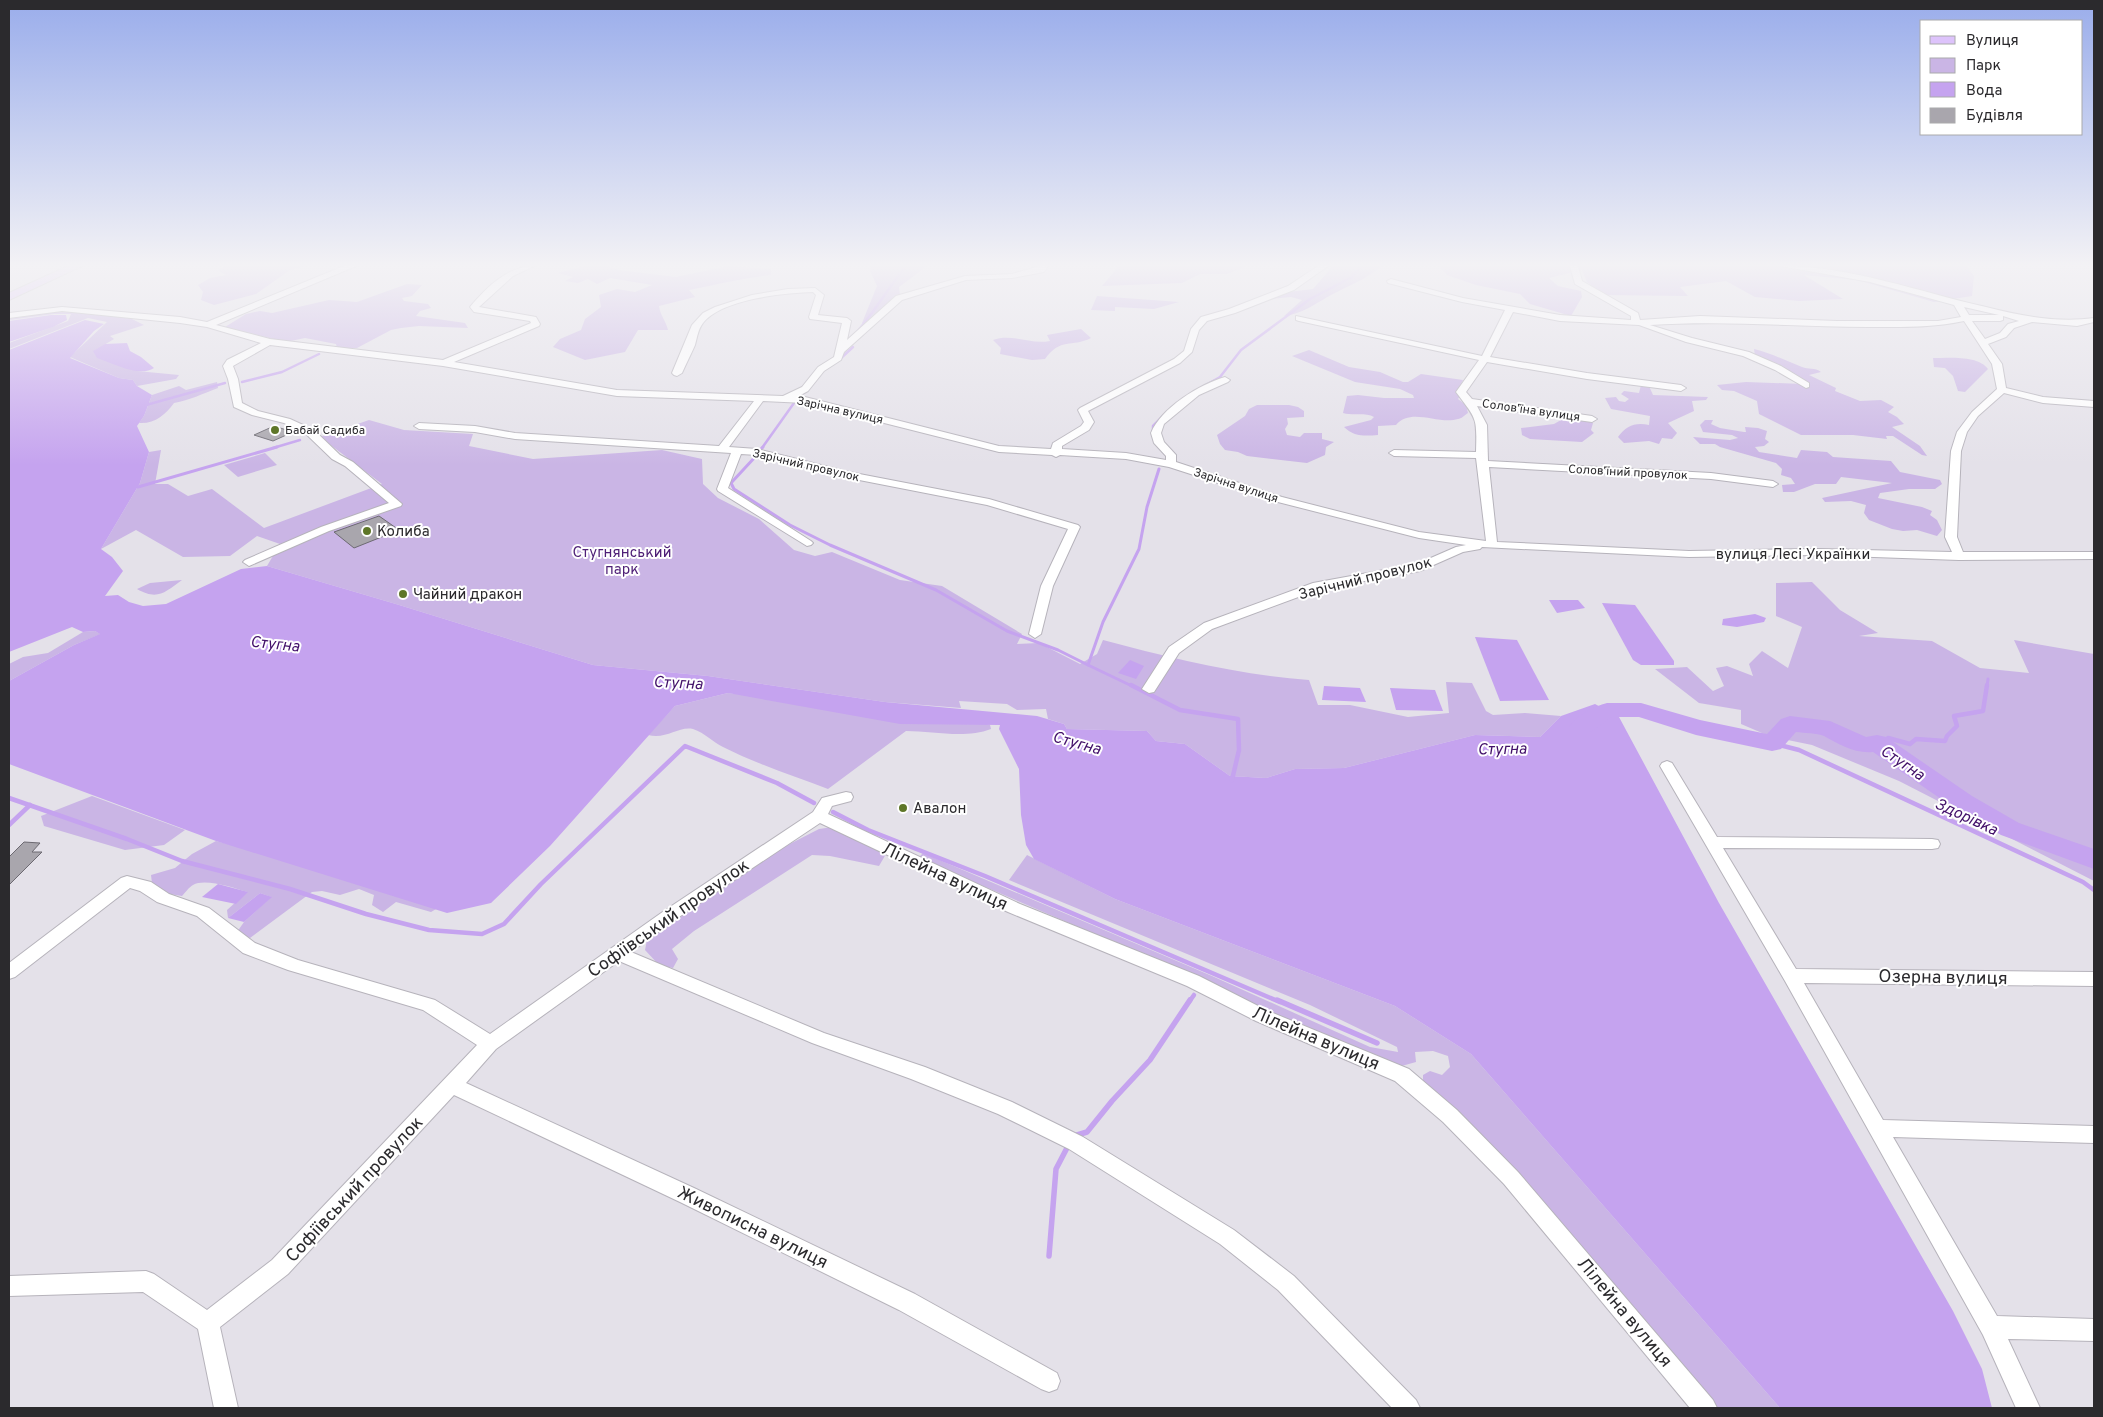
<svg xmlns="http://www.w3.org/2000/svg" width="2103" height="1417" font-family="Overpass,sans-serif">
	<rect width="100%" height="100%" fill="#e4e1e9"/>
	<g fill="#cab5e5">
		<path d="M226,266H306L290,270L256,294L214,305L201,300L203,292L198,285L210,278L226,275L220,272L219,269Z"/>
		<path d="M585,266H607L619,270L676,277L728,266L771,269V275C743,278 716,285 689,290L695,297L659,306C660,315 666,321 668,330H638L625,352L585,360L553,347L560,339L581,330L585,319L601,307L599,295L617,289L635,292L652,285L610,278L597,284L588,279L578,283L565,281L573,277L558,273Z"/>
		<path d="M872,266H927L899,287L900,295L868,324L862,323L877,286L870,271Z"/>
		<path d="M1119,266H1244L1245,267L1227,274H1200L1182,283L1102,286Z"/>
		<path d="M1333,266H1381C1367,279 1354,283 1337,292C1318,301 1306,313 1284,316L1302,300L1291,297L1270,299L1288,292L1313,289Z"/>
		<path d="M1439,266H1966L1974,276L1972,296L1934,302L1857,280L1804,275L1843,299L1799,301L1755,297L1726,281L1680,287L1688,296L1604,295L1587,282L1582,270L1549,278L1558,286L1581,291L1582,297L1571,316L1530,304L1520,294L1476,285L1447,275Z"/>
		<path d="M407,284L422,285L412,296L402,298L404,301L428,304L431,308L420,311L416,316L465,323L468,328L419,326L401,328L391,330L357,348H337L336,344L305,338L286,342L225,327L246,314L260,311L272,313L329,300L357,302Z"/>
		<path d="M1097,296L1179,302L1154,309L1115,307V311L1091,310Z"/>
		<path d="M59,311L130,318L144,325L110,336L114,339L94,351L137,371L179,375L176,379L137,386L133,380L119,378L70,357L107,322L88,318L9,349V343L68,321L71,314H54L9,320V319Z"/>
		<path d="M1081,329L1091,338C1071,348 1061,337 1045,359L1032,360L1000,354L1001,348L993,340C1012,333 1030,345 1050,341L1047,335Z"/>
		<path d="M1754,349C1771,353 1786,361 1802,367C1808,370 1815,367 1821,372L1809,375L1836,388L1835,391L1860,401L1881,400L1894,407L1888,412L1897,417L1904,424L1892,427L1920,446L1927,456L1922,455L1893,436H1886L1887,439L1853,435H1801L1759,414L1757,401L1734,391L1722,390L1717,385L1746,382L1803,384L1755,356Z"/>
		<path d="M1309,350L1349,367L1380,372L1403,382H1408L1421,374L1463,380L1457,392L1460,396L1458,399L1466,405L1468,413C1465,415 1461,419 1458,419C1438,425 1411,407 1396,425L1378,426V435C1365,436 1354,437 1344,427L1371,420L1374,417C1366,412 1353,416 1343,413L1347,396L1358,395L1384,398H1414L1413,395L1400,389L1355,382L1292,356Z"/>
		<path d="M1933,358C1949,358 1978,355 1988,369L1965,392L1958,391L1953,376L1945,368L1934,367Z"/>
		<path d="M217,382L218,388C202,394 190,400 174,403C165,415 155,424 139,423L144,416L152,395L179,386L186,390Z"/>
		<path d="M1641,385L1649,386L1653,395L1708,397L1706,400L1692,401L1694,411L1668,423L1677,433L1672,439L1662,438L1659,444L1649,441L1624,443L1618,437C1626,426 1635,422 1649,425L1650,416L1611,409L1605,398L1616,397L1619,401L1625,402L1629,399L1621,394L1624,391L1639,393Z"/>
		<path d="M1257,405H1289L1298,407L1304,411V417L1287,418L1288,424L1285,429L1287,435L1300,437L1304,433H1322V439L1334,442L1326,447L1325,455L1307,463L1247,456L1238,452L1225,450L1220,444L1217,435L1245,416L1249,409Z"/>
		<path d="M1568,416L1593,423L1591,430L1594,433L1582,442L1530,439L1522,435L1521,428L1554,424Z"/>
		<path d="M369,420L404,430L473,434L469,446L533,459L662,450L702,459L703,484L718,498L759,519L794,550L815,556L832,552L900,580L942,586L1022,634L1017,644L1039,643L1080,664L1097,654L1103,640C1171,658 1239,675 1309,680L1318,705H1350L1408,717L1449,713L1446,682L1472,683L1486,711L1493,715L1525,713L1561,716L1540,737L1475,735L1344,768L1295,769L1266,778L1230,776L1185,744L1156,741L1147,731L1067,729L1064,724L1048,719L1046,709L1017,710L1007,704L959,701L961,708L885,702L708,676L593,665L396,604L267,566L280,544L257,536L230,556L183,557L136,530L101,549L140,483L149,452L161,450L155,484H168L188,496L212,489L264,528L382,484L320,437Z"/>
		<path d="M1705,420H1713L1711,424L1720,428L1744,432H1746L1745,427L1758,428L1767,431L1765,439L1769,442L1764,446L1755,447L1759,452L1797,458L1801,450L1827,452L1833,457L1891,461L1900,472L1940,480L1942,484L1935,489H1909L1880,493L1878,498L1922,507L1932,511L1930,515L1937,520L1942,530L1937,536L1917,530L1903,531L1892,529L1869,520L1864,513L1866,505L1851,501L1825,502L1822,498L1892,483L1841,477L1836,484H1815L1794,492H1783L1782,485L1795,484L1791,478L1781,475L1782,469L1776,463L1720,447L1715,444H1700L1693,437L1730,440L1738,438L1732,435L1703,432L1700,425Z"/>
		<path d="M265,453L277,465L238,477L224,465Z"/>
		<path d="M182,580C165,592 158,601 137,589L150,583Z"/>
		<path d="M1812,582L1840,610L1878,633L1859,636L1932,641L1980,668L2029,673L2014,640L2094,654V881L1899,781L1812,745L1769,736L1741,724V710L1699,703L1655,669L1687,667L1713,691L1724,686L1716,668L1727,666L1753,676L1749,664L1762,651L1788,668L1802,627L1776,616V583Z"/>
		<path d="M95,631L101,634L74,645L9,681V664L23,657L48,653L83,632Z"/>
		<path d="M728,693L978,721L990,725L991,729C965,739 933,731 906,731L828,789C793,776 757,764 723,747C713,742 705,733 693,729C678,726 666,740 648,735L675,706Z"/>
		<path d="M92,796L185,830L164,845L125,850L44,826L41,816Z"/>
		<path d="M833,827L886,854L879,866L830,856L812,855L694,931L672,949L678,959L673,968L659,965L645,950L647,940L780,849L819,829Z"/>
		<path d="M216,841L450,901L431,912L396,902L383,912L372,905L374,895L359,889L340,895L322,891L312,892L250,938L237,932L244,922L271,897L260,893L228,918L227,910L247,892C234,888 205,878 193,885C189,887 185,893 182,896L170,894L152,883L151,875L175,868L192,854Z"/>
		<path d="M923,853L1212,976L1370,1047L1398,1052L1397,1047L1310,1005L1009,880L1027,855L1115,899L1395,1006L1471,1054L1780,1408H1714L1627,1299L1423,1086V1075L1430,1071L1442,1075L1450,1067L1448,1056L1433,1051L1415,1052L1416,1062L1398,1067L1360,1054L1169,966L918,858Z"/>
	</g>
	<g fill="#c5a3ef">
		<path d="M51,315H66L67,320L53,327L9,342V321Z"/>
		<path d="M85,320L104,324L94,331L70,358L119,378L133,380L137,386L152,395L144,416L137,426L149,452L140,483L101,549L112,557L123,571L105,596L118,595L129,602L143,606L166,604L241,569L267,566L396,604L593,665L708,676L885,702L1037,716L1064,724L1067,729L1147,731L1156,741L1185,744L1230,776L1266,778L1295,769L1344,768L1475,735L1540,737L1561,716L1595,704L1619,717L1719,903L1953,1311L1982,1369L1992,1408H1780L1471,1054L1395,1006L1115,899L1034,859L1026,845L1021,815L1019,769L999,729L1000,725L900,724L728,693L675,706L550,846L491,903L447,913L216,841L9,764V681L74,645L100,634L95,631L83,632L72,627L9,652V350Z"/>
		<path d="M127,343L130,351L141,357L154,368C139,378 113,363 97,358L93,351L105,344Z"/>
		<path d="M1549,600H1578L1585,608L1557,613Z"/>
		<path d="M1602,603L1635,605L1674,661V665H1641L1633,660Z"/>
		<path d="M1755,614L1766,618L1764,622L1737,627L1722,625L1723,619Z"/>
		<path d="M1475,637L1517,640L1549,700L1500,701Z"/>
		<path d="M1130,660L1144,666L1136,679L1118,673Z"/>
		<path d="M1324,686L1360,688L1366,702L1322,700Z"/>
		<path d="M1390,688L1435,690L1443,711L1396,710Z"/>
		<path d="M218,884L248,892L236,904L202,897Z"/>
		<path d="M260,893L272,897L244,922L228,918Z"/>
	</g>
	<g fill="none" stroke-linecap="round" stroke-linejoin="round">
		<g stroke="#c5a3ef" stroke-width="2.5">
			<path d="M855,334C874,313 888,288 906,266"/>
			<path d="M840,359L853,347"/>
			<path d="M242,382L282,372L319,354"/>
			<path d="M1197,390L1220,377L1241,350L1310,299L1352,277L1361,266"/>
			<path d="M146,405L225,383"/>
			<path d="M1153,436V426L1165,414"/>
			<path d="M273,448L300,440"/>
			<path d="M762,448L794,403"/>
		</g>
		<g stroke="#c5a3ef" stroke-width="3">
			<path d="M761,449L763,447"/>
			<path d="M756,456L731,483L734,489L790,525L830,545L936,590L1007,631L1058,650L1088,665"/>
			<path d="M138,487L277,447"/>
			<path d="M1134,687L1088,665L1103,622L1139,549L1147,507L1159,469"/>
			<path d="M1987,687L1988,679"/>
		</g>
		<g stroke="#c5a3ef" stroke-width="4.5">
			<path d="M1131,685L1180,710L1238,719L1239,750L1232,780"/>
			<path d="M1772,743L1799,750L2083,882L2094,890"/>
			<path d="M1877,743L1876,739L1887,742L1888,738L1910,744L1916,739L1945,741L1947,736L1957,726L1954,716L1983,711L1987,685"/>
			<path d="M9,798L127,839L182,861L290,889L366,914L429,930L482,934L504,924L541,884L685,746L777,783L814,803"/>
			<path d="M833,812L868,830L985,876L1280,1002"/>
			<path d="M9,825L30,805"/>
			<path d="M1189,1002L1194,995"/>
		</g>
		<g stroke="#c5a3ef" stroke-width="5.5">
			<path d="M1277,1000L1377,1043"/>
			<path d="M1077,1135L1087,1132L1112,1101L1150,1060L1190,1000"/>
			<path d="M1049,1256L1056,1169L1068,1146"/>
		</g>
		<path fill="#c5a3ef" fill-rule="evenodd" d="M1607,703H1641L1700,720L1767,734L1781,719L1790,716L1830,721L1866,737L1877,735L1886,737L1972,796L2019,823L2094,849V869L2001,835L1954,808L1873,752C1855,754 1838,744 1824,736C1817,733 1804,733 1796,732L1781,749L1772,751L1696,735L1639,717H1612L1590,732L1581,735L1572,732L1569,727C1576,716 1594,706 1607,703Z"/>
	</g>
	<g fill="#a9a6ad" stroke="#6c6971">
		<path d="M274,426L293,432L273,441L254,435Z"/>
		<path d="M379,516L399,530L354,548L334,532Z"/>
		<path d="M24,842L40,843L32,852H42L9,885V857Z"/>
	</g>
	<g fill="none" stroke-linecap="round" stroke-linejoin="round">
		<defs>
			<g id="minor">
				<path d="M344,266H356L216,325L270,339L443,360L531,323L530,321L474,312L470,307C486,288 508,266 534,266L513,276L479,307L536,317L540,324L539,326L454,362L617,390L783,396L802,387L818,367L834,357L842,323L810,319L809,317L816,295L813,292C784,293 722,299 703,323C698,329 697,338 695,345C691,354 686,364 682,373L677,376L674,375L672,373L692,325L703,313L715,307L752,295L788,289L815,288L824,295L818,315L847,318L851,321L847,340L896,296L965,276L1012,274L1040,266H1048L1044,272L1012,278L966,280L902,300L844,352L841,360L824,371L808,391L797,397H805L999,446L1051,449L1053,443L1081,426L1084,422L1078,410L1080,408L1174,359L1184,351L1191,329L1201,317L1229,309L1288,286L1318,266H1328L1294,290L1235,313L1207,321L1199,330L1192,352L1180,363L1088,411L1094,422L1089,430L1062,446V449L1126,453L1166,460V456L1154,443L1151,433C1161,408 1200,384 1225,377L1230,380L1228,382L1199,395L1164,424L1161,433L1164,442L1176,455V462L1282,497L1419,532L1486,541L1476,458L1394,456L1389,453L1394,450L1476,452C1477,417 1477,420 1456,392L1479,360L1299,321L1296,320V316L1482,356L1505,310L1462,302L1388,283L1387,281L1391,279L1463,298L1560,315L1631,320V316L1575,284L1570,266H1578L1582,281L1638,313L1640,320L1700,316L1837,321H1938L1961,317L1954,305L1870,282L1781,266C1851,266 1919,292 1986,307C2022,316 2057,323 2094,318V322L2077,326L2032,322L2014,328L2006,337L1988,344L2002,364L2006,388L2043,397L2094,401V407L2043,403L2004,393L1978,416L1967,432L1961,451L1957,537L1963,552H2094V559L1959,560L1817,555L1689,557L1482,547L1480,549L1463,552L1420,571L1320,589L1212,629L1179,653L1154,692L1149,693L1142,689L1169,647L1204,623L1313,583L1417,564L1456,547L1466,545L1419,538L1274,501L1169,467L1126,459L1060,455L1056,457L1052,455L999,452L805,403L763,401L729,447L757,449L849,472L989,499L1078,525L1080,527L1053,586L1041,634L1035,638L1029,634L1041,586L1068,529L987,505L849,478L757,455L741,454L728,488L811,541L813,543L811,545L807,546L718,491L717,489L731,453L515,439L475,432L419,429L414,426L419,423L475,426L515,433L719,446L754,401L617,396L443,366L270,345L233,366L238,379L242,403L258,411L290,419L314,430L340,455L353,462L402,504L401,506L329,531L249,566L243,562L245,560L321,527L389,503L345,466L332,459L306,434L284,423L252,415L234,407L228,379L223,366L227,360L261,343L207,327L180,323L62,311L9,318V313L62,307L180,317L207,322ZM1964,307L1999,315H1969ZM1513,312L1560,321L1639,325L1686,342L1743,356L1775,370L1806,388L1809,387V383L1781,366L1749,352L1692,338L1650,325C1723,320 1796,327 1869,327C1902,327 1931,328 1964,321L1992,364L1997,389L1972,412L1957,432L1951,451L1945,537L1952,552L1817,549L1689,551L1497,542L1489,467L1711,479L1773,487L1778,484L1773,481L1711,473L1488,461L1487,425L1477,406L1592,422L1597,419L1592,416L1472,399L1466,392L1487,362L1587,379L1681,391L1686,388L1681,385L1587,373L1490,357ZM2003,316L2019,321L2008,324L2000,333L1985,339L1972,321H2000L2003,320Z"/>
				<path d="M1667,761L1672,763L1717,837L1932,839L1938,840L1940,844L1938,848L1932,849L1723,848L1796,969L2094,972V986L1804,983L1883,1120L2094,1126V1143L1893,1137L1997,1316L2094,1319V1341L2008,1339L2040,1408H2016L1983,1335L1785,981L1660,766L1662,763Z"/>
				<path d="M846,792L851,793L853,797L851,801L832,806L828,814L1020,904L1199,976L1268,1011L1409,1069L1457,1110L1518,1172L1713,1400L1717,1408H1690L1504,1184L1443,1122L1395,1081L1256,1021L1187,986L1008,912L820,823L676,919L631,952L824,1033L925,1067L1012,1102L1083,1137L1234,1230L1294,1276L1416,1400L1420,1408H1392L1278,1290L1220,1244L1069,1149L998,1114L911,1079L812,1043L619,961L496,1049L466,1083L694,1188L915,1294L1057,1373L1060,1381L1057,1389L1049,1392L1041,1389L899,1310L680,1202L454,1095L288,1274L220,1327L238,1408H214L198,1329L143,1292L9,1296V1276L146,1271L154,1274L207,1310L272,1260L477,1045L423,1010L288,970L243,953L197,916L157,902L140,891L130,888L15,977L9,979V963L121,878L127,876L151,882L169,894L209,908L255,943L298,960L435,1000L490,1034L664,911L813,812L822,798Z"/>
			</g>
			<path id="major" d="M68,266H82L9,300V293Z"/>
		</defs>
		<use href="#minor" stroke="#b6b3bb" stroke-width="2"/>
		<use href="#major" stroke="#bfbfc0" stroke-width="2"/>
		<use href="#minor" fill="#fff" fill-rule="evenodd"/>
		<use href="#major" fill="#ddc3fb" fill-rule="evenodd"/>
	</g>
	<linearGradient id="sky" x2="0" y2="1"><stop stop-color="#9aadeb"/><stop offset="0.57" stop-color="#f3f2f5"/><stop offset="1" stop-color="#f3f2f5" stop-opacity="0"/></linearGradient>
	<rect width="2103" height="465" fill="url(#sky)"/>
	<g fill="#5e7628" stroke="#fff" stroke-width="2">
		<circle cx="275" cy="430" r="5"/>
		<circle cx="367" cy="531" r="5"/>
		<circle cx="403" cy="594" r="5"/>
		<circle cx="903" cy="808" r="5"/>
	</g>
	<g text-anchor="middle" stroke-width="4" stroke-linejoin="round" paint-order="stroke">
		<g font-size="12" fill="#2b2a2d" stroke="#fff">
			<text transform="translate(840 410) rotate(13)" y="4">Зарічна вулиця</text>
			<text transform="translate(1531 410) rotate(8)" y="4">Соловʼїна вулиця</text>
			<text transform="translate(806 465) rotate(13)" y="4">Зарічний провулок</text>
			<text transform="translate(1628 472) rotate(3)" y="4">Соловʼїний провулок</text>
			<text transform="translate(1236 485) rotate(18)" y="4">Зарічна вулиця</text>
		</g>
		<g font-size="12" fill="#2b2a2d" stroke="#fff" text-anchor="start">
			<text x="285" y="434">Бабай Садиба</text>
		</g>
		<g font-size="15" fill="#2b2a2d" stroke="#fff" text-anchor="start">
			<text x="377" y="536">Колиба</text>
			<text x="413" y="599">Чайний дракон</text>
			<text x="913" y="813">Авалон</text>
		</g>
		<g font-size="15" fill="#4e1f76" stroke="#fff">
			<text x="622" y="557">Стугнянський<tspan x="622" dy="17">парк</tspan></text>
		</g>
		<g font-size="15" fill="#2b2a2d" stroke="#fff">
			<text x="1793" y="559">вулиця Лесі Українки</text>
			<text transform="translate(1365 578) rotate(-14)" y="5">Зарічний провулок</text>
		</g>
		<g font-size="16" font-style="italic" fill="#421069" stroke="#fff">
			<text transform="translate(275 643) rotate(6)" y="6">Стугна</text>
			<text transform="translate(678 682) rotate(3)" y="6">Стугна</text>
			<text transform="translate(1077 742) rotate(16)" y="6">Стугна</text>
			<text transform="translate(1502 748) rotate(-1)" y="6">Стугна</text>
			<text transform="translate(1903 762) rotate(34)" y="6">Стугна</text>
			<text transform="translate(1967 816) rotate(25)" y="6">Здорівка</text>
		</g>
		<g font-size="18" fill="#2b2a2d" stroke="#fff">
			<text transform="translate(945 876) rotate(25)" y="6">Лілейна вулиця</text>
			<text transform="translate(668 918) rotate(-35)" y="6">Софіївський провулок</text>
			<text transform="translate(1943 977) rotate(1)" y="6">Озерна вулиця</text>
			<text transform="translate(1316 1038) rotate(23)" y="6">Лілейна вулиця</text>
			<text transform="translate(354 1189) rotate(-47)" y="6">Софіївський провулок</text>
			<text transform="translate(753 1227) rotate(26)" y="6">Живописна вулиця</text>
			<text transform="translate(1625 1312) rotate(50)" y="6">Лілейна вулиця</text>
		</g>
	</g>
	<rect width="2103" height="1417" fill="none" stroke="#2b2a2d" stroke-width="20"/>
	<rect x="1920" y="20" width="162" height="115" fill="#ffffff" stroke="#aaaaab"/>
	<rect x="1930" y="36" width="25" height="8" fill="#ddc3fb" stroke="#aaaaab"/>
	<text x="1966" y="45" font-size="15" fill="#2b2a2d">Вулиця</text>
	<rect x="1930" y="58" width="25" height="15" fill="#cab5e5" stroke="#aaaaab"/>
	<text x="1966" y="70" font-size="15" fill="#2b2a2d">Парк</text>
	<rect x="1930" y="82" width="25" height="15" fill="#c5a3ef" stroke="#aaaaab"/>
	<text x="1966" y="95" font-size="15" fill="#2b2a2d">Вода</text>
	<rect x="1930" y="108" width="25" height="15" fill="#a9a6ad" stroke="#aaaaab"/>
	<text x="1966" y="120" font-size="15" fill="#2b2a2d">Будівля</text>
</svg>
